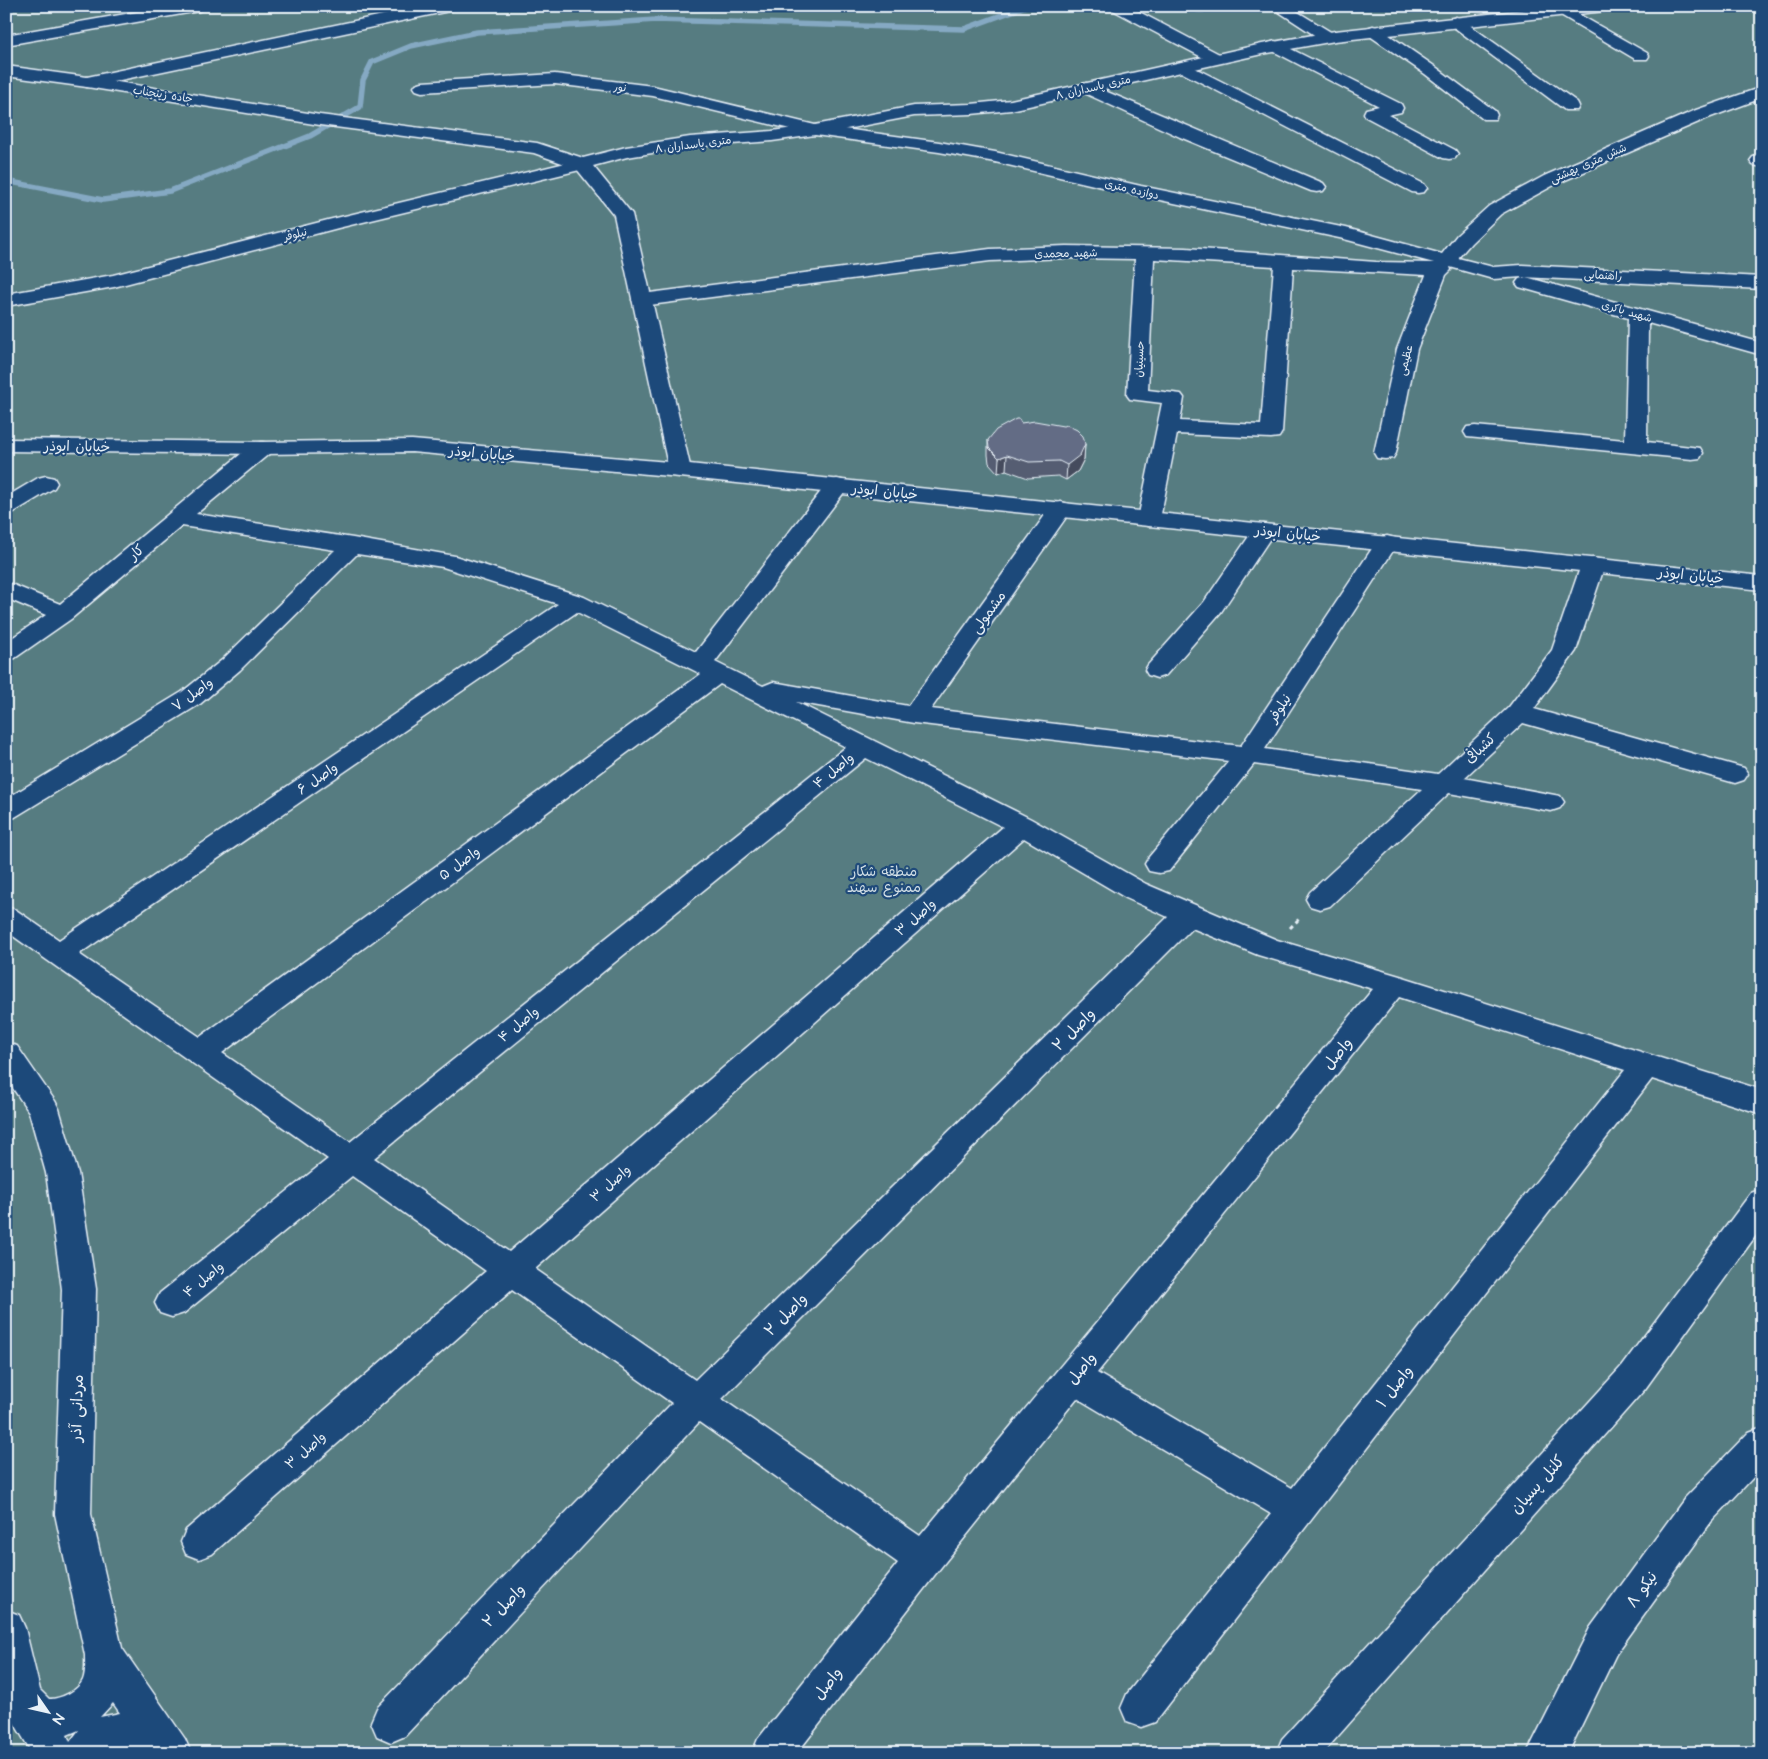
<svg xmlns="http://www.w3.org/2000/svg" width="1768" height="1759" font-family="'Architects Daughter','Playpen Sans Arabic',sans-serif">
	<rect width="100%" height="100%" fill="#1f4a7a"/>
	<filter id="ink" filterUnits="userSpaceOnUse"><feTurbulence type="fractalNoise" baseFrequency=".02" numOctaves="2"/><feDisplacementMap in="SourceGraphic" scale="10" xChannelSelector="R" yChannelSelector="G"/><feConvolveMatrix kernelMatrix="1 2 1 2 8 2 1 2 1" color-interpolation-filters="sRGB"/></filter>
	<g filter="url(#ink)">
		<rect fill="#577c81" stroke="#a0b6bc" x="6" y="6" width="1756" height="1747"/>
		<g fill="none" stroke-linecap="round" stroke-linejoin="round">
			<path stroke="#85a9c3" stroke-width="5.5" d="M6,181L103,200L170,191L310,136L360,107L363,80L372,62L411,46L477,32L656,20L964,29L1026,6"/>
			<defs>
				<g id="minor">
					<path d="M171,6H206L204,9L199,11L6,45V35Z"/>
					<path d="M426,6H456L454,9L449,11L87,87L81,85L79,82L81,79L87,77Z"/>
					<path d="M1109,6H1128L1223,56L1225,59L1223,62H1211L1111,9Z"/>
					<path d="M1209,6C1206,12 1200,12 1194,10L1191,7Z"/>
					<path d="M1270,6H1288L1334,34L1336,37L1334,40H1322Z"/>
					<path d="M1564,6L1647,53L1649,56L1647,59H1635L1559,14L1556,11L1559,8Z"/>
					<path d="M1456,17L1461,19L1577,102L1579,106L1577,110H1565L1451,25L1448,22L1451,19Z"/>
					<path d="M1373,26L1379,28L1437,68L1495,111L1497,115L1495,119H1483L1425,74L1367,34L1365,31L1367,28Z"/>
					<path d="M1275,41L1401,104L1403,108L1401,112L1388,115L1455,150L1458,154L1455,158L1449,159L1443,158L1366,117L1364,113L1366,109L1379,106L1269,49L1267,46L1269,43Z"/>
					<path d="M1183,62L1424,184L1427,188L1424,192L1418,193L1412,192L1177,70L1175,67L1177,64Z"/>
					<path d="M555,74L653,86L815,125L939,142L995,152L1141,186L1346,228L1442,254L1457,235L1489,206L1544,176L1696,110L1762,87V98L1708,118L1556,184L1501,214L1471,243L1458,258L1493,267L1522,265L1762,277V289L1522,277L1493,279L1450,267L1451,270L1446,275L1417,349L1396,453L1393,458L1385,459L1377,458L1374,453L1397,349L1426,275L1293,268L1282,432L1279,437L1271,438L1177,434L1160,519L1157,524L1149,526L1141,524L1138,519L1162,403L1130,399L1127,395L1135,259L1066,258L990,261L642,306L635,304L632,300L635,296L642,294L990,249L1066,246L1186,248L1376,262L1434,263L1344,239L1141,196L995,162L939,152L815,135L653,96L555,84L422,92L416,90L414,87L416,84L422,82ZM1154,259L1274,266L1261,425L1180,421L1184,398L1181,394L1148,390Z"/>
					<path d="M1086,83L1323,183L1326,187L1323,191L1317,192L1311,191L1180,137L1080,91L1078,88L1080,85Z"/>
					<path d="M1759,156H1762V167L1753,165L1750,161L1753,157Z"/>
					<path d="M582,159L588,160L591,164L588,168L338,228L114,287L6,306V294L113,275L328,220Z"/>
					<path d="M1526,277L1762,343V355L1648,323L1647,442L1700,448L1703,453L1700,458L1692,459L1467,437L1464,432L1467,427L1475,426L1625,440L1628,318L1519,287L1516,283L1519,279Z"/>
					<path d="M262,442L270,443L273,448L270,453L196,514L353,538L455,556L584,597L696,652L829,481L837,479L845,481L848,486L845,491L715,662L763,686L773,682L908,706L1053,504L1061,502L1069,504L1072,509L931,709L1241,746L1379,538L1387,536L1395,538L1398,543L1265,749L1438,774L1509,707L1552,650L1581,565L1585,560L1593,558L1601,560L1605,565L1576,651L1534,709L1744,768L1748,774L1744,780L1735,783L1523,723L1464,778L1560,796L1564,802L1560,808L1551,811L1449,793L1330,906L1320,909L1310,906L1306,899L1310,892L1422,789L1254,764L1169,871L1159,873L1149,871L1145,864L1149,857L1229,761L914,723L796,702L1031,819L1146,884L1277,940L1403,977L1762,1090V1114L1652,1079L1155,1722L1141,1727L1127,1722L1121,1708L1127,1694L1271,1514L1077,1398L937,1572L797,1753H752L758,1739L898,1563L699,1422L405,1736L391,1742L377,1736L371,1722L377,1708L672,1403L512,1290L212,1554L199,1559L186,1554L181,1542L186,1530L486,1271L352,1176L184,1313L172,1317L160,1313L155,1303L160,1293L328,1159L6,931V907L16,910L59,940L558,604L443,567L357,554L240,670L200,704L15,817L6,820V799L182,692L222,660L335,550L182,526L71,619L15,658L6,660V642L46,615L6,598V582L60,604L254,443ZM577,612L701,674L200,1037L79,954ZM720,684L846,747L350,1142L222,1053ZM866,758L1003,827L509,1252L374,1158ZM1024,838L1126,898L1168,917L695,1380L535,1269ZM1192,928L1258,955L1373,989L920,1536L722,1399ZM1399,997L1625,1070L1292,1488L1097,1373Z"/>
					<path d="M46,476L54,478L57,483L54,488L14,512L6,514V497L38,478Z"/>
					<path d="M1264,524L1272,526L1275,531L1221,612L1166,675L1157,678L1148,675L1145,670L1148,665L1204,602L1256,526Z"/>
					<path d="M1762,1189V1227L1645,1389L1323,1753H1276L1282,1739L1621,1367L1751,1193Z"/>
					<path d="M1762,1427V1468L1711,1522L1616,1654L1568,1753H1527L1590,1628L1685,1498L1749,1432Z"/>
				</g>
				<path id="tertiary" d="M1561,6H1611L1609,9L1604,11L1335,41L1262,54L1011,110L971,114L914,116L815,135L772,141L690,147L627,157L593,166L632,214L691,470L688,475L680,477L672,475L669,470L614,215L576,168L534,153L320,125L87,87L6,76V66L87,77L320,115L537,143L583,158L626,147L690,137L772,131L815,125L914,106L971,104L1011,100L1262,44L1335,31Z"/>
				<g id="secondary">
					<path d="M6,439L262,442L412,440L680,463L1762,576V590L680,477L412,452L262,454L6,451Z"/>
					<path d="M6,1043L17,1046L55,1101L59,1109L78,1173L96,1289L91,1514L122,1648L185,1739L191,1753H32L6,1709V1610L19,1615L25,1628L40,1690L49,1699C61,1699 78,1691 83,1680C86,1673 85,1662 85,1655L55,1514L62,1289L46,1173L29,1112L6,1078ZM113,1703L120,1713L100,1717ZM79,1730L70,1742L67,1735Z"/>
				</g>
			</defs>
			<use href="#minor" stroke="#e8f1f8" stroke-width="3"/>
			<use href="#tertiary" stroke="#e8f1f8" stroke-width="3"/>
			<use href="#secondary" stroke="#e8f1f8" stroke-width="3"/>
			<path stroke="#e8f1f8" stroke-width="3" stroke-dasharray="4 4" stroke-linecap="butt" d="M1290,928L1301,917"/>
			<use href="#minor" fill="#1f4a7a" fill-rule="evenodd"/>
			<use href="#tertiary" fill="#1f4a7a" fill-rule="evenodd"/>
			<use href="#secondary" fill="#1f4a7a" fill-rule="evenodd"/>
		</g>
		<path fill="#555d72" stroke="#e8f1f8" d="M1021,423L1085,444L1084,459L1078,471L1066,480L1058,476L1028,478L1006,470L998,473L989,463L988,455V440Z"/>
		<g fill="#454c5d" stroke="#e8f1f8">
			<path d="M1085,444L1084,459L1078,471L1066,480L1067,465Z"/>
			<path d="M1007,455L1006,470L998,473L999,458Z"/>
		</g>
		<path fill="#636c85" stroke="#e8f1f8" d="M1016,419H1019L1021,423L1035,421L1063,426L1067,425L1077,430L1083,436L1085,444L1080,455L1067,465L1059,461L1029,462L1007,455L999,458L989,448L988,440L996,430Z"/>
	</g>
	<g text-anchor="middle" stroke-width="4.5" stroke-linejoin="round" paint-order="stroke">
		<g font-size="11" fill="#e8f1f8" stroke="#1f4a7a">
			<text transform="translate(620 87) rotate(7)" y="4">نور</text>
			<text transform="translate(1093 87) rotate(-13)" y="4">۸ متری پاسداران</text>
			<text transform="translate(163 94) rotate(9)" y="4">جاده زینجناب</text>
			<text transform="translate(693 144) rotate(-7)" y="4">۸ متری پاسداران</text>
			<text transform="translate(1588 163) rotate(-24)" y="4">شش متری بهشتی</text>
			<text transform="translate(1132 189) rotate(13)" y="4">دوازده متری</text>
			<text transform="translate(295 234) rotate(-14)" y="4">نیلوفر</text>
			<text transform="translate(1066 253) rotate(-1)" y="4">شهید محمدی</text>
			<text transform="translate(1603 275) rotate(3)" y="4">راهنمایی</text>
			<text transform="translate(1627 311) rotate(16)" y="4">شهید باکری</text>
			<text transform="translate(1139 359) rotate(-87)" y="4">حسینیان</text>
			<text transform="translate(1405 360) rotate(-76)" y="4">عظیمی</text>
		</g>
		<g font-size="14" fill="#e8f1f8" stroke="#1f4a7a">
			<text transform="translate(77 446) rotate(1)" y="5">خیابان ابوذر</text>
			<text transform="translate(482 453) rotate(5)" y="5">خیابان ابوذر</text>
			<text transform="translate(885 491) rotate(6)" y="5">خیابان ابوذر</text>
			<text transform="translate(1288 533) rotate(6)" y="5">خیابان ابوذر</text>
			<text transform="translate(136 552) rotate(-40)" y="5">کار</text>
			<text transform="translate(1691 575) rotate(6)" y="5">خیابان ابوذر</text>
			<text transform="translate(988 612) rotate(-54)" y="5">مشمولی</text>
			<text transform="translate(192 694) rotate(-36)" y="5">واصل ۷</text>
			<text transform="translate(1279 708) rotate(-57)" y="5">نیلوفر</text>
			<text transform="translate(1480 748) rotate(-43)" y="5">کشبافی</text>
			<text transform="translate(833 770) rotate(-39)" y="5">واصل ۴</text>
			<text transform="translate(317 778) rotate(-34)" y="5">واصل ۶</text>
			<text transform="translate(459 863) rotate(-36)" y="5">واصل ۵</text>
			<text transform="translate(915 917) rotate(-41)" y="5">واصل ۳</text>
			<text transform="translate(518 1024) rotate(-39)" y="5">واصل ۴</text>
			<text transform="translate(610 1183) rotate(-41)" y="5">واصل ۳</text>
			<text transform="translate(203 1279) rotate(-39)" y="5">واصل ۴</text>
			<text transform="translate(305 1450) rotate(-41)" y="5">واصل ۳</text>
		</g>
		<g font-size="14" fill="#d2dfe6" stroke="#1f4a7a">
			<text x="884" y="876">منطقه شکار<tspan x="884" dy="16">ممنوع سهند</tspan></text>
		</g>
		<g font-size="16" fill="#e8f1f8" stroke="#1f4a7a">
			<text transform="translate(1073 1029) rotate(-45)" y="6">واصل ۲</text>
			<text transform="translate(1337 1053) rotate(-51)" y="6">واصل</text>
			<text transform="translate(785 1314) rotate(-45)" y="6">واصل ۲</text>
			<text transform="translate(1081 1368) rotate(-51)" y="6">واصل</text>
			<text transform="translate(1394 1386) rotate(-52)" y="6">واصل ۱</text>
			<text transform="translate(76 1408) rotate(-88)" y="6">مردانی آذر</text>
			<text transform="translate(1537 1484) rotate(-48)" y="6">کلنل پسیان</text>
			<text transform="translate(1641 1589) rotate(-54)" y="6">نیکو ۸</text>
			<text transform="translate(503 1605) rotate(-46)" y="6">واصل ۲</text>
			<text transform="translate(827 1683) rotate(-52)" y="6">واصل</text>
		</g>
	</g>
	<rect width="1768" height="1759" fill="none" stroke="#1f4a7a" stroke-width="25"/>
	<rect x="12" y="12" width="1743" height="1734" fill="none" stroke="#e8f1f8" stroke-width="2" filter="url(#ink)"/>
	<g transform="translate(48 1712) rotate(124)" stroke="#1f4a7a" stroke-width="4" paint-order="stroke">
	<path d="M0-4L9 19L0 12L-9 19Z" fill="#e8f1f8"/>
	<text y="-8" font-size="14" font-weight="bold" text-anchor="middle" fill="#e8f1f8">N</text>
	</g>
</svg>
